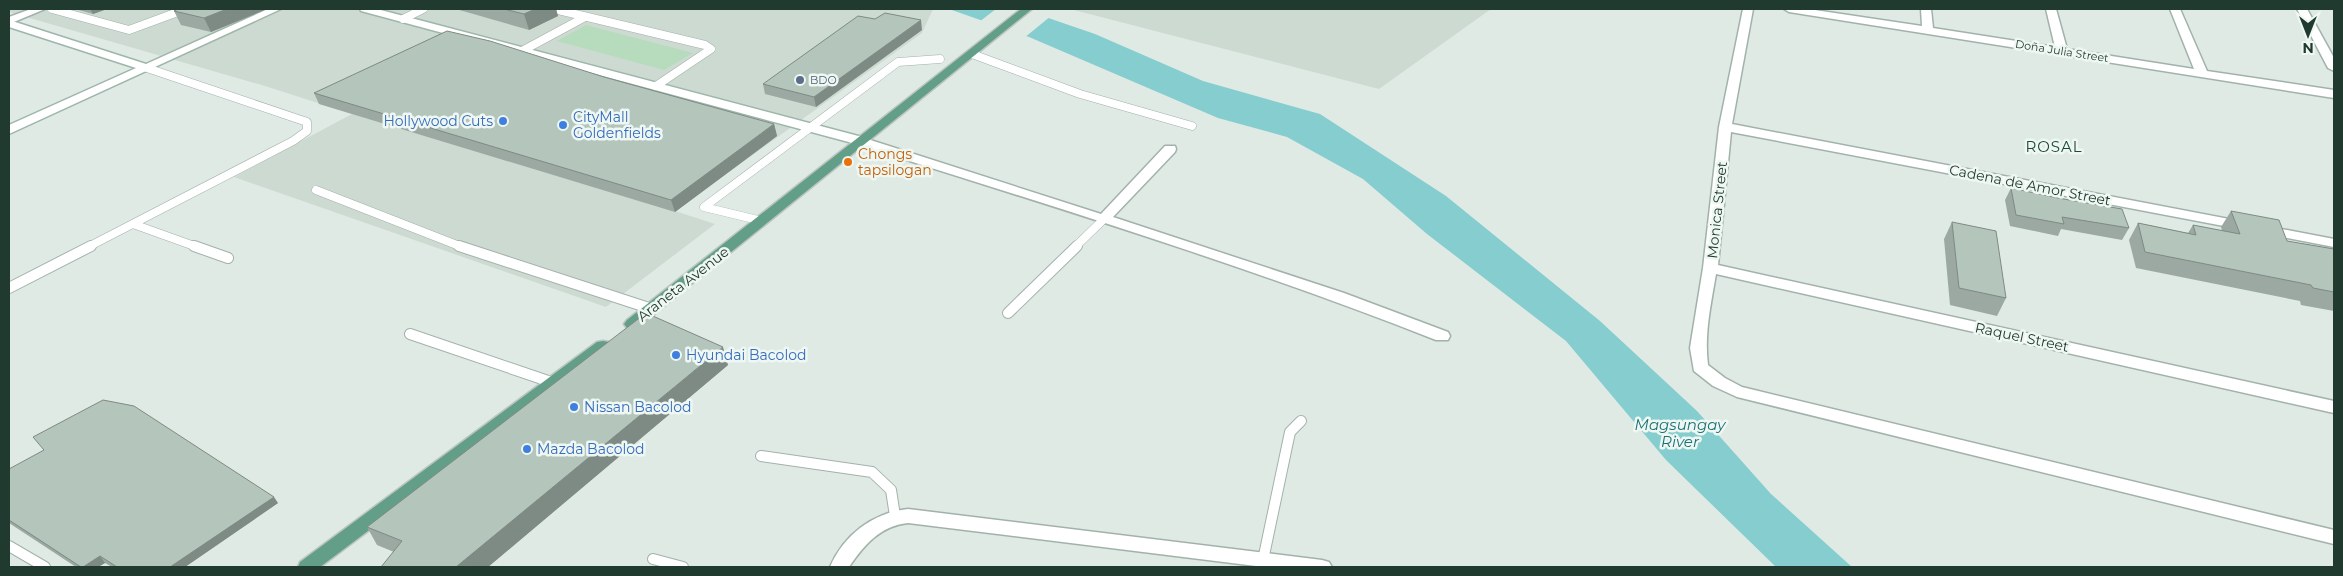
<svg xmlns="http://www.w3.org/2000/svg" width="2343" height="576" font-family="Montserrat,sans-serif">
	<rect width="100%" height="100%" fill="#dfeae4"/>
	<g fill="#cddad2">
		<path d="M9,9H933L922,33L675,211L715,224L606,307L234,177L352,114L265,86L9,12Z"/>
		<path d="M1070,9H1491L1379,89Z"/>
	</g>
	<path fill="#b7dbbd" d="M586,25L693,53L664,70L557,41Z"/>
	<path fill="#86cdcf" d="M949,9H1022L1095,34L1203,81L1320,114L1446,196L1600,321L1697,411L1771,494L1852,567H1776L1666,460L1566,341L1427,234L1363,179L1287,137L1218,118L1029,37Z"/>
	<path fill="#dfeae4" d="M996,9H1029L1051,16L1024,38L979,22Z"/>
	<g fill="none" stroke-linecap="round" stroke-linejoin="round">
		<defs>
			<g id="lane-far1">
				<path d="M52,9L129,30L186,9"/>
				<path d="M554,9L705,45L711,49L656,86"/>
				<path d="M403,19L423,9"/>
				<path d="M522,51L585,17"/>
				<path d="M972,54L1080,94L1192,126"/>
				<path d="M316,190L462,247"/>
				<path d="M762,221L704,207L898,62L940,59"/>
				<path d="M133,224L197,247"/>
				<path d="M88,247L293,141L307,131V122L147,68"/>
				<path d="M1075,247L1104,219"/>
			</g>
			<g id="lane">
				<path d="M194,246L228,258"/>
				<path d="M459,246L652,309"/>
				<path d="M9,288L91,246"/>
				<path d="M1008,313L1077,246"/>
				<path d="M410,334L554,383"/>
				<path d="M761,456L872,472L891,490L895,516"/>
				<path d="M9,546L45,567"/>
				<path d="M653,559L683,567"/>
				<path d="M1263,560L1290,432L1301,421"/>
			</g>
			<g id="street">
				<path d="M31,9H45L9,24V17Z"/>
				<path d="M1743,9H1753L1732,124L2334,239V247L1731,132L1718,265L2334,401V413L1716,274C1711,304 1704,334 1708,365L1725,378L1742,387L2334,530V544L1737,397L1713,386L1694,371L1690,348L1703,268L1719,127Z"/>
				<path d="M1784,9H1808L1922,26L1921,9H1931L1933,28L2055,47L2046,9H2056L2067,49L2194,69L2170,9H2180L2207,71L2334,90V98L1789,12Z"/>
				<path d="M2297,9H2307L2334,58V71L2328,68Z"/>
				<path d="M861,137L1101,214L1165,146H1175L1176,149L1175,152L1113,217L1344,293L1448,332L1450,336L1448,340H1436C1246,265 1051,206 856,144L855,141Z"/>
				<path d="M908,509L1322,560L1329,562L1332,567H1264L908,523C880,526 864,545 849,567H830C844,535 872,513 908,509Z"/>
			</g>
			<g id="secondary">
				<path d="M268,9H281L9,134V125L136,68L9,27V20L146,64Z"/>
				<path d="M360,9H377L866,138L867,141L861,145L856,144L361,11Z"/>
			</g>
			<g id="primary">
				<path d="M1021,9H1032L637,328H627L624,324L627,320Z"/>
				<path d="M603,341L609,342L611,346L609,350L320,567H298L300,562L597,342Z"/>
			</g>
		</defs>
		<use href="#lane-far1" stroke="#a2b2aa" stroke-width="9"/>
		<use href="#lane" stroke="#a2b2aa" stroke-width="12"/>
		<use href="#street" stroke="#a2b2aa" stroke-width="3"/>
		<use href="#secondary" stroke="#9eb6aa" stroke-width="3"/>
		<use href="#primary" stroke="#bcc4c1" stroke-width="3"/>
		<use href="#lane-far1" stroke="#fff" stroke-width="8"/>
		<use href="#lane" stroke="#fff" stroke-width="10"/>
		<use href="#street" fill="#fff" fill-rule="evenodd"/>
		<use href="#secondary" fill="#fff" fill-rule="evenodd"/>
		<use href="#primary" fill="#639f88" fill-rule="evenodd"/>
	</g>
	<g fill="#9ba9a2">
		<path d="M75,9H107L93,14Z"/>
		<path d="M178,9H267L211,32L181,25L174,11Z"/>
		<path d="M456,9H556L558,16L529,30Z"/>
		<path d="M922,30L816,107L765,94L763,84Z"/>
		<path d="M314,93L774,124L777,136L675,212L319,104Z"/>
		<path d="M2011,188L2129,228L2122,240L2061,229L2058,236L2010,226L2005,200Z"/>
		<path d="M2231,211L2287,241L2334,249V311L2301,305L2300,301L2136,268L2129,240L2138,223L2188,233L2193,225L2222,231L2221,227Z"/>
		<path d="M1952,222L2006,298L1997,316L1950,305L1944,239Z"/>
		<path d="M728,365L488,567H381L394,552L377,545L367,527Z"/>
		<path d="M9,469L278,503L185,567H112L105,563L98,567H76L9,523Z"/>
	</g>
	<g fill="#7e8a84">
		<path d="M90,9H107L93,14Z"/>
		<path d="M227,9H267L211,32L204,18Z"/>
		<path d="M535,9H556L558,16L529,30L524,14Z"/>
		<path d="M921,20L922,30L816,107L814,97Z"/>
		<path d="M774,124L777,136L675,212L671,200Z"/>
		<path d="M723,347L728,365L488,567H456Z"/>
		<path d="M274,497L278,503L185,567H170Z"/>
		<path d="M100,556L105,563L98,567H83Z"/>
	</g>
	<g fill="#b4c5bc" stroke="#7e8a84">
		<path d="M178,9H227L204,18L174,11Z"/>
		<path d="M504,9H535L524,14Z"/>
		<path d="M885,13L921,20L814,97L763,84L858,16L875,19Z"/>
		<path d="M447,31L490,41L604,77L774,124L671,200L314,93Z"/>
		<path d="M2011,188L2058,198L2122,209L2129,228L2062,217L2064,224L2016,215Z"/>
		<path d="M2231,211L2279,220L2287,241L2334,249V292L2313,288L2311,285L2145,252L2138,223L2196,235L2193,225L2240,234Z"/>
		<path d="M1952,222L1996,231L2006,298L1959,288Z"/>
		<path d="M646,313L723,347L456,567H381L402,541L367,527Z"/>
		<path d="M103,400L134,406L274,497L170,567H117L100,556L83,567H81L9,520V469L44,450L33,437Z"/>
	</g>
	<circle fill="#5c6f8a" stroke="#eff7f2" stroke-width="2" cx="800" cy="80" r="5"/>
	<g fill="#3f7fe0" stroke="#eff7f2" stroke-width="2">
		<circle cx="503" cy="121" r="5"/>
		<circle cx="563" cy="125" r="5"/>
		<circle cx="676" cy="355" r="5"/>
		<circle cx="574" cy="407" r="5"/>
		<circle cx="527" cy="449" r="5"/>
	</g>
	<circle fill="#e8710a" stroke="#eff7f2" stroke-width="2" cx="848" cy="162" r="5"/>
	<g text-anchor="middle" stroke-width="5" stroke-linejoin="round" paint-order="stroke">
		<g font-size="11" fill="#203a30" stroke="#eff7f2">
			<text transform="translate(2062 51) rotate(9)" y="4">Doña Julia Street</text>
		</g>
		<g font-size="11" fill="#4e5e75" stroke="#eff7f2" text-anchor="start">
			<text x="810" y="84">BDO</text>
		</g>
		<g font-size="14" fill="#366cbe" stroke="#eff7f2" text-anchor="start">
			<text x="573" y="122">CityMall<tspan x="573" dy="16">Goldenfields</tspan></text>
			<text x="493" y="126" text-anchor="end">Hollywood Cuts</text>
			<text x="686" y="360">Hyundai Bacolod</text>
			<text x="584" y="412">Nissan Bacolod</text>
			<text x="537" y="454">Mazda Bacolod</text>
		</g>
		<g font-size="14" fill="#c56008" stroke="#eff7f2" text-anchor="start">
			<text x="858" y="159">Chongs<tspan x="858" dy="16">tapsilogan</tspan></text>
		</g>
		<g font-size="14" fill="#203a30" stroke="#eff7f2">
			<text transform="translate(2030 185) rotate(11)" y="5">Cadena de Amor Street</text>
			<text transform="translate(1717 210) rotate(-84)" y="5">Monica Street</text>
			<text transform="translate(683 284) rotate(-38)" y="5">Araneta Avenue</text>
			<text transform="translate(2022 337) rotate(12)" y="5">Raquel Street</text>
		</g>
		<g font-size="15" letter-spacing="1" fill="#1c4b3a" stroke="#eff7f2">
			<text x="2054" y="152">ROSAL</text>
		</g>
		<g font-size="15" font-style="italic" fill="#1b7175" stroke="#eff7f2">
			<text x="1680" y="430">Magsungay<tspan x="1680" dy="17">River</tspan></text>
		</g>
	</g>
	<rect width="2343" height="576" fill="none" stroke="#203a30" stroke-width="20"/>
	<g transform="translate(2308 35) rotate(180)" stroke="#eff7f2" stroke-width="4" paint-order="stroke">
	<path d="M0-4L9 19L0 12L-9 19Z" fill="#203a30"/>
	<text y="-8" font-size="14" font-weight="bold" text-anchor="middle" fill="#203a30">N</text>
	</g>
</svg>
